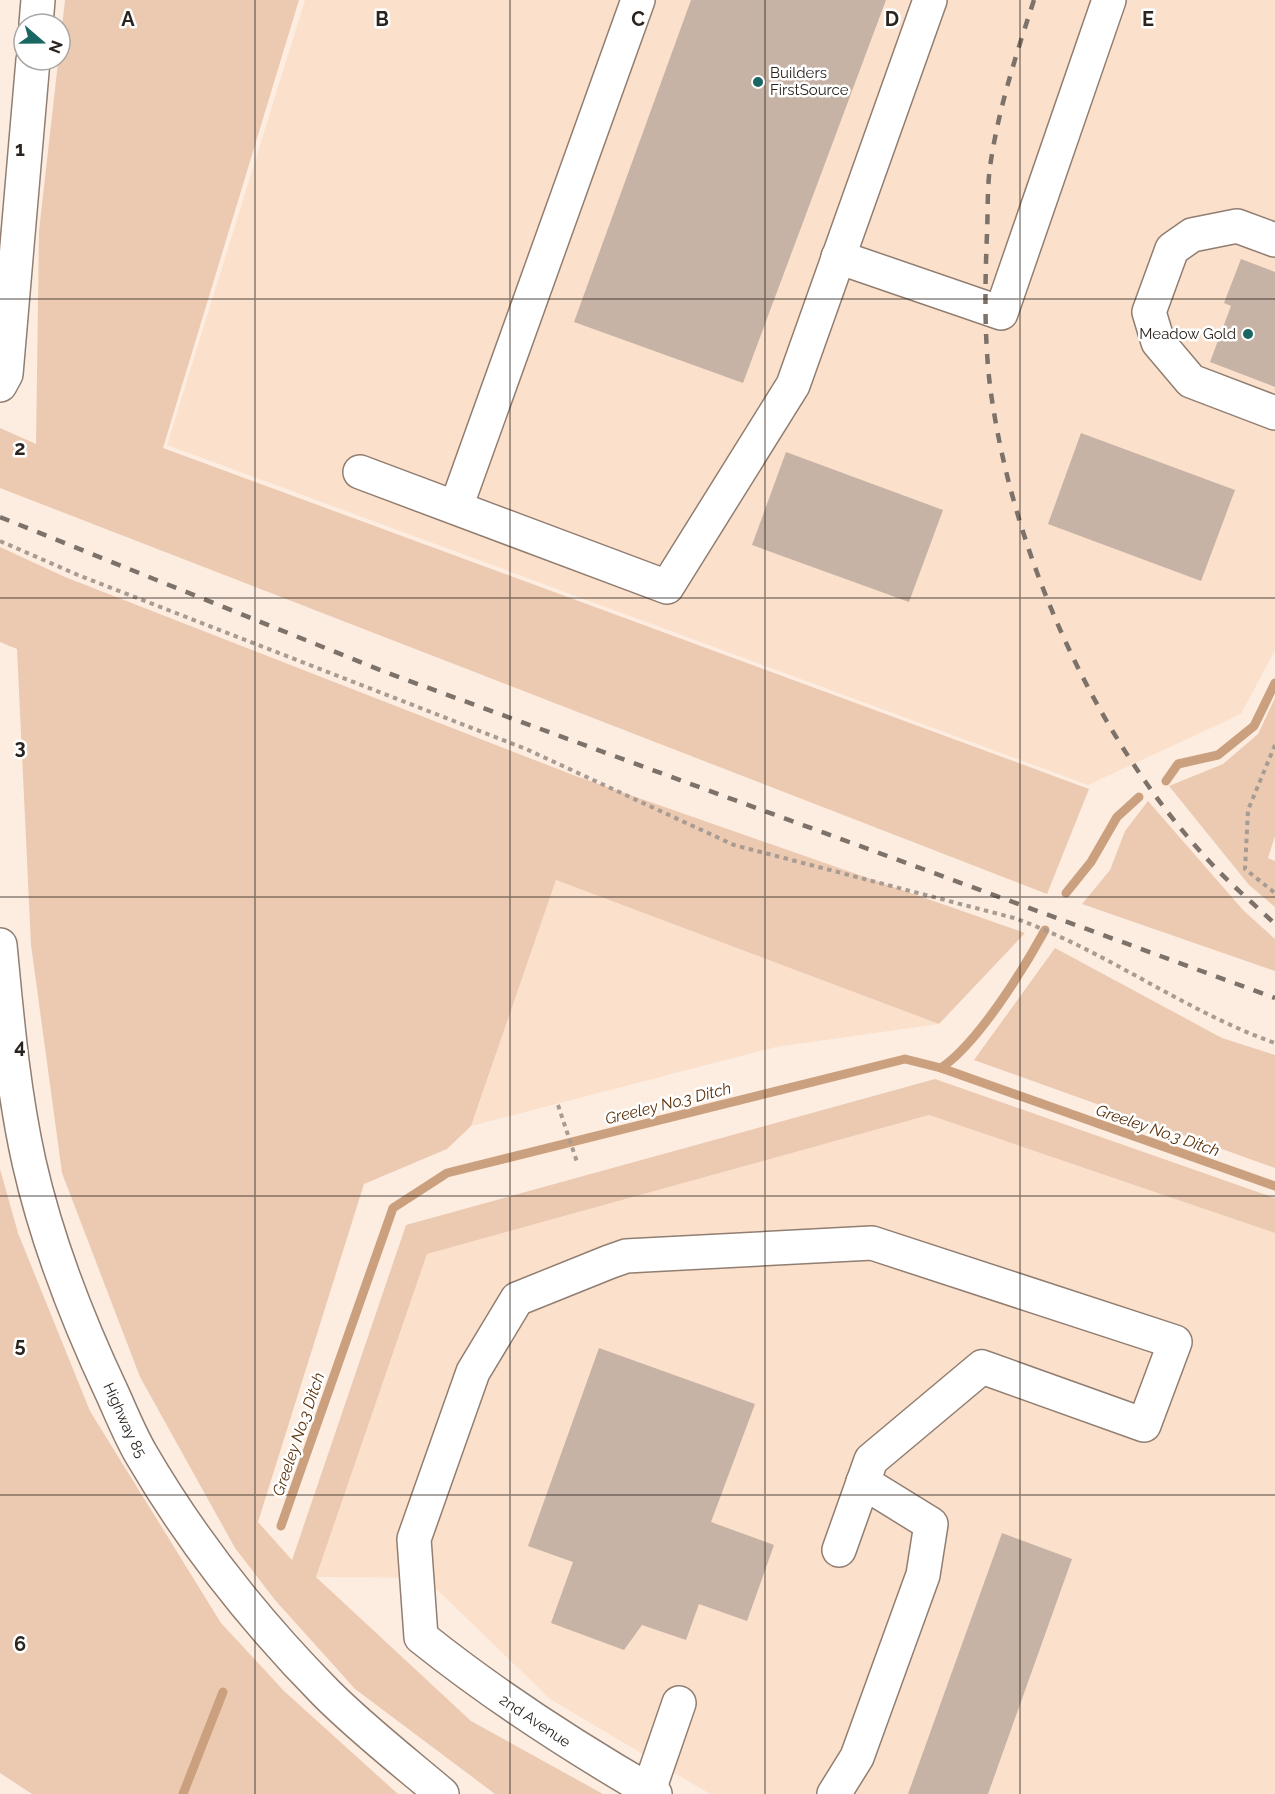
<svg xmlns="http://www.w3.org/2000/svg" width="1275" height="1794" font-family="Raleway,sans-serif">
	<rect width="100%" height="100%" fill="#fdede1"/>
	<g fill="#fbe0cc">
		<path d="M305,0H1275V650L1241,714L1088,785L167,445Z"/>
		<path d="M556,880L939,1024L776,1047L471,1126Z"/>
		<path d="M929,1115L1275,1233V1794H710L550,1699L425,1578L316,1577L427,1254Z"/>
	</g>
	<g fill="#eccab2">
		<path d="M65,0H299L163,448L1089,789L1047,894L0,488V428L36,444L39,231Z"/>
		<path d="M0,547L65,577L573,775L1025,933L939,1024L556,880L471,1126L447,1149L364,1184L258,1522L292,1560L406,1225L935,1079L1275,1198V1233L929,1115L427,1254L316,1577L471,1721L603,1794H495L355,1689L275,1600L235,1548L140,1377L62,1173L31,945L17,649L0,642Z"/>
		<path d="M1275,698V836L1268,858L1275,861V907L1249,885L1169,786L1223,764L1258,734Z"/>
		<path d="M1148,801L1243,910L1275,939V971L1082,904L1110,870L1125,831Z"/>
		<path d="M1055,948L1222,1038L1275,1055V1168L974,1060Z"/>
		<path d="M0,1169L18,1233L90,1411L221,1623L284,1691L398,1794H32L0,1773Z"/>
	</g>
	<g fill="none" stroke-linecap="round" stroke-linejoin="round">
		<g stroke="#cba07f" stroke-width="9">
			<path d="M1166,781L1178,764L1218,755L1254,726L1275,683"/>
			<path d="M1066,893L1091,862L1117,817L1139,797"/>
			<path d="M941,1068C978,1043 1023,970 1045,930"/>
			<path d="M281,1526L393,1208L447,1173L905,1059L941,1068L1275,1186"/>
			<path d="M183,1794L223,1692"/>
		</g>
	</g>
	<g fill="#c7b3a5">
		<path d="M691,0H886L743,383L574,322Z"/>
		<path d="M1241,259L1275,272V387L1210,362L1231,306L1224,303Z"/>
		<path d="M1081,433L1235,490L1201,581L1048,524Z"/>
		<path d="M786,452L943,510L909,602L752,545Z"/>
		<path d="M599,1348L755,1404L711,1522L774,1545L747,1621L699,1604L686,1640L642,1625L624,1650L551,1623L573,1562L528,1546Z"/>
		<path d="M1002,1533L1072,1559L988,1794H908Z"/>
	</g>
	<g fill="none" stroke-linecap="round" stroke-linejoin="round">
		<defs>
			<g id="minor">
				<path d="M1275,240L1237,226L1192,235L1172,249L1149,312L1158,342L1191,381L1275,413"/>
				<path d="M838,257L1001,313L1109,0"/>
				<path d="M360,472L667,587L793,385L930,0"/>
				<path d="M456,507L638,0"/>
				<path d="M649,1790L679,1703"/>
				<path d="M655,1794C572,1746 496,1697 421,1637L414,1539L473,1372L517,1299L609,1262L626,1256L872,1243L1175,1342L1144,1425L982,1367L871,1460L839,1550"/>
				<path d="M834,1794L857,1757L923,1575L931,1524L863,1482"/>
			</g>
			<g id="highway">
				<path d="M36,24L38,0"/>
				<path d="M0,385L6,374L33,60"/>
				<path id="s1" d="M0,945C7,1018 13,1090 29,1162C47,1242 78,1321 113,1395C122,1415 130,1435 141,1454C191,1540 256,1622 326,1693C362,1729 403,1761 442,1794"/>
			</g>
		</defs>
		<use href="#minor" stroke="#917e71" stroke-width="36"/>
		<use href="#highway" stroke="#917e71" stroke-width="36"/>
		<g stroke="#a89b92" stroke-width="4" stroke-dasharray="4.5 4.5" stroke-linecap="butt">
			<path d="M0,541L78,575L526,749L734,845L1014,918C1105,950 1184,1011 1275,1043"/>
			<path d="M1275,745L1248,810L1245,869L1275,893"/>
			<path d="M558,1105L577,1162"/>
		</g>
		<use href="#minor" stroke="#fff" stroke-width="33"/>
		<use href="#highway" stroke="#fff" stroke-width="33"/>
		<g stroke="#7d726a" stroke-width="4.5" stroke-dasharray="10 10" stroke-linecap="butt">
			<path d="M1034,0C1016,55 998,110 990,167C987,189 988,212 987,233C985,283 984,336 990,386C1012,553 1094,737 1209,861C1229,883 1253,903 1275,924"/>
			<path d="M0,517L385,672L1275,998"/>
		</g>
	</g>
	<path fill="none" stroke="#2b241e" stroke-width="1.5" stroke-opacity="0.55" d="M255,0V1794M510,0V1794M765,0V1794M1020,0V1794M0,299H1275M0,598H1275M0,897H1275M0,1196H1275M0,1495H1275"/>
	<g fill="#196662" stroke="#fff" stroke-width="2">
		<circle cx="758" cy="82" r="6"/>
		<circle cx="1248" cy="334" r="6"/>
	</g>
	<g text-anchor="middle" stroke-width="5" stroke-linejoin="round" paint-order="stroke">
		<g font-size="15" fill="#2b241e" stroke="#fff" text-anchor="start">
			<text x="770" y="78">Builders<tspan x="770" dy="17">FirstSource</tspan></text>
			<text x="1236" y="339" text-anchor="end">Meadow Gold</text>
		</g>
		<g font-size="15" fill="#2b241e" stroke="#fff">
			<text dy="5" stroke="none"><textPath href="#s1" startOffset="495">Highway 85</textPath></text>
			<text transform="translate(535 1721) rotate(34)" y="5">2nd Avenue</text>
		</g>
		<g font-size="16" font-style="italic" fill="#5b3109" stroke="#fff">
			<text transform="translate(668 1103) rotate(-14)" y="6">Greeley No.3 Ditch</text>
			<text transform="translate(1158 1130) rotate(19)" y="6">Greeley No.3 Ditch</text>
			<text transform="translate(298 1434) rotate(-71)" y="6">Greeley No.3 Ditch</text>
		</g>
	</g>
	<g font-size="20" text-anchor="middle" font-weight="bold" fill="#2b241e" stroke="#fff" stroke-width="5" stroke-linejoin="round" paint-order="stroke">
		<text x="128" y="26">A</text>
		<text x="382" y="26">B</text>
		<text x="638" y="26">C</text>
		<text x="892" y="26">D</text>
		<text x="1148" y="26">E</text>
		<text x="20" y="156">1</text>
		<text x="20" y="455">2</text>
		<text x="20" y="754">3</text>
		<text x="20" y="1053">4</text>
		<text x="20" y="1352">5</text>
		<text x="20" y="1651">6</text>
	</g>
	<g transform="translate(42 42) rotate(110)"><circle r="28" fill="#ffffff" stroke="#aaa7a5" stroke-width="1.5"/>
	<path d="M0-4.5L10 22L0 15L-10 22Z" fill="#196662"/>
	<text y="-9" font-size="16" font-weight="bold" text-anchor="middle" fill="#2b241e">N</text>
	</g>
</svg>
